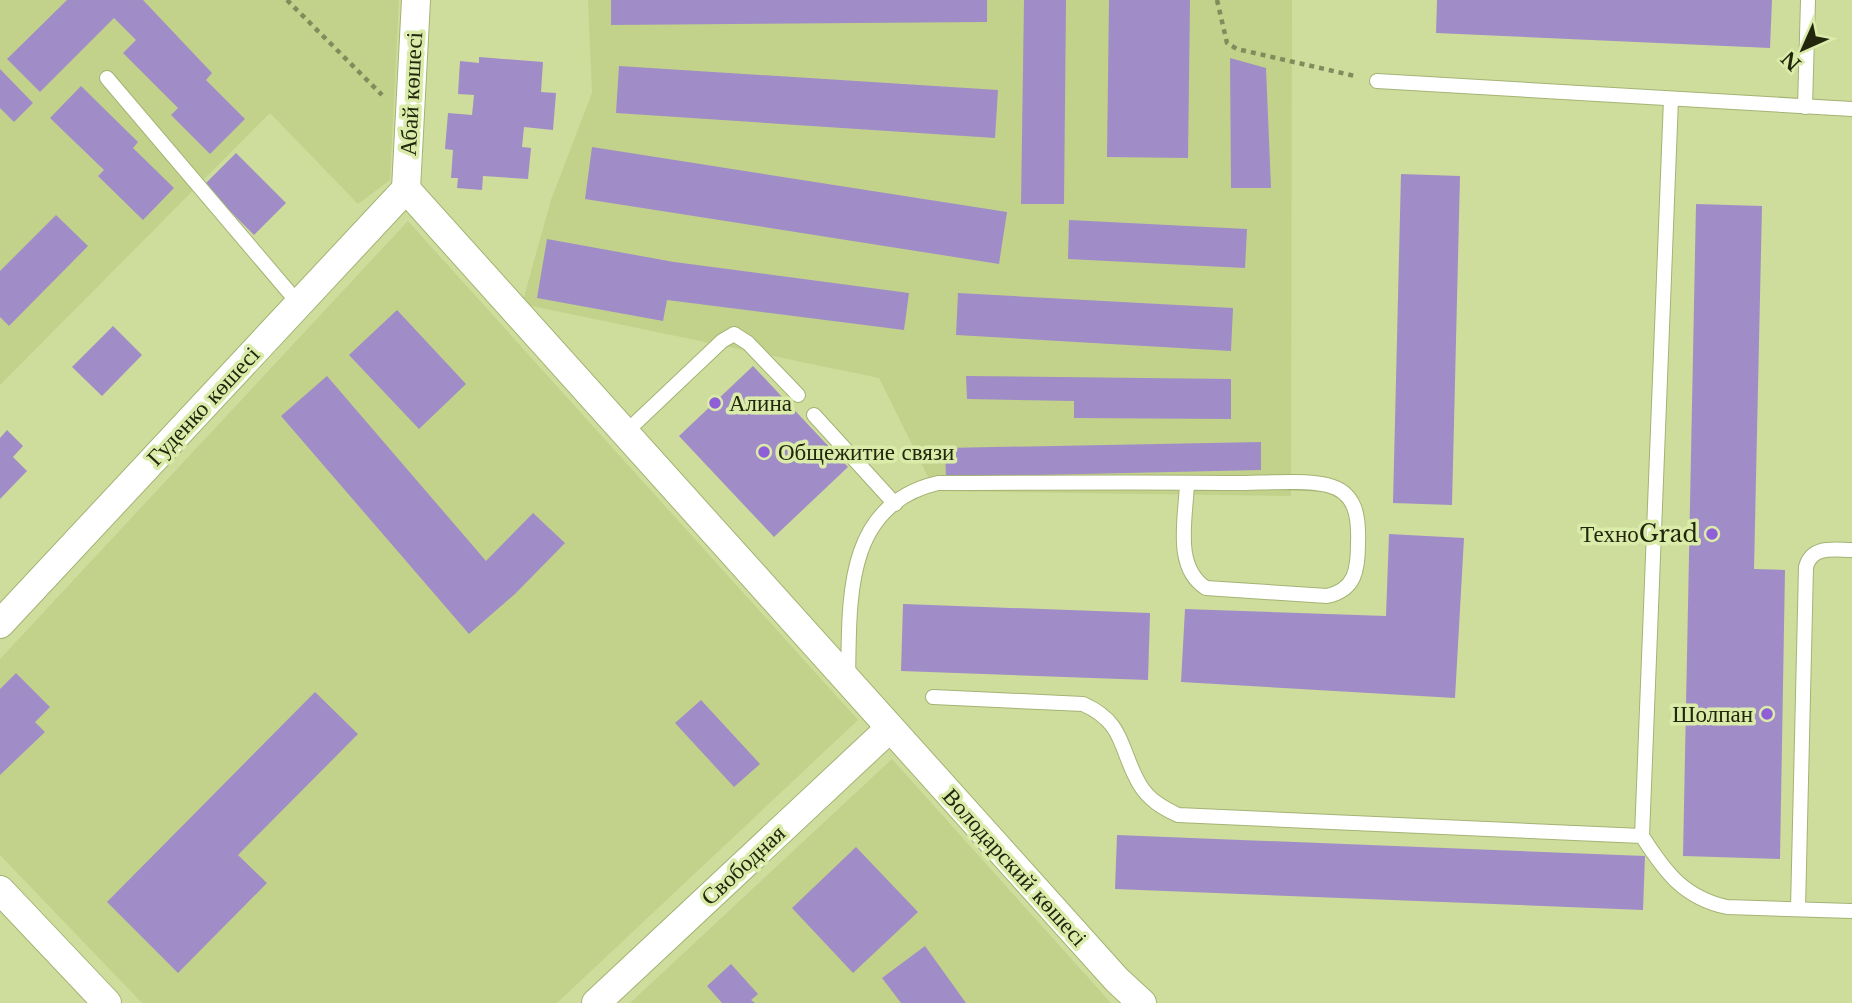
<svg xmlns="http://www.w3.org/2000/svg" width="1852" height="1003" font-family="'Libre Baskerville',serif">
	<rect width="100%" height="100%" fill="#cedd9c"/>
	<g fill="#c2d28b">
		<path d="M0,0H399L390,180L358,204L270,113L0,385Z"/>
		<path d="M588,0H1292L1291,496L935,491L879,378L522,304L551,200L592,93Z"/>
		<path d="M408,221L858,720L557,1003H142L0,855V659Z"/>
		<path d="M892,759L1111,1003H630Z"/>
	</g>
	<g fill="#a08dc7">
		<path d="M67,0H143L212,73L206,80L245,119L210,154L171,115L178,108L123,53L136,40L114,18L40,92L7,59Z"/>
		<path d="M611,0H987V22L611,25Z"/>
		<path d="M1024,0H1066L1064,204H1021Z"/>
		<path d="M1109,0H1190L1188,158L1107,157Z"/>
		<path d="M1437,0H1772L1770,48L1436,33Z"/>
		<path d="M479,57L543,62L541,92L556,93L553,130L524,127L522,147L531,148L528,179L483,176L482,190L457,188L458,178H451L453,150L445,149L448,113L472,115L474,95L458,94L460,61L479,63Z"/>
		<path d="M1230,58L1266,68L1271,188H1231Z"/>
		<path d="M619,66L998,90L995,138L616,113Z"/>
		<path d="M0,69L33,103L14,122L0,108Z"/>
		<path d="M81,86L138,142L133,148L174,188L143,220L98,176L104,170L50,118Z"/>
		<path d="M592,147L1007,212L999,264L585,199Z"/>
		<path d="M236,153L286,203L254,235L204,185Z"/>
		<path d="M1401,174L1460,176L1452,505L1393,503Z"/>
		<path d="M1696,204L1762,206L1754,569L1785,570L1780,859L1683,856Z"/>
		<path d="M56,215L88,246L9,326L0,317V271Z"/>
		<path d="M1069,220L1247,229L1245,268L1068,259Z"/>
		<path d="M547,239L674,262L909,293L904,330L667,300L663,321L537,298Z"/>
		<path d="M958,293L1233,308L1231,351L956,335Z"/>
		<path d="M397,310L466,384L419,429L349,355Z"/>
		<path d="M113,326L142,355L102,396L72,367Z"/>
		<path d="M753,366L848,467L774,537L679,436Z"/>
		<path d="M327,376L486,561L533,513L565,543L515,594L469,634L281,416Z"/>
		<path d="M966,376L1231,379V419L1074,418V401L967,399Z"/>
		<path d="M7,430L23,446L13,457L27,471L0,499V438Z"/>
		<path d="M1261,442V470L946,477L945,448Z"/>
		<path d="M1389,534L1464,538L1455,698L1181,682L1185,609L1386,616Z"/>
		<path d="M903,604L1150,613L1148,680L901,671Z"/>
		<path d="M16,673L50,707L35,722L45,732L0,775V689Z"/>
		<path d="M315,692L358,734L238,855L267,883L178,973L107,902Z"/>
		<path d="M701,700L760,764L734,787L675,723Z"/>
		<path d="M1117,835L1645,856L1643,910L1115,889Z"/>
		<path d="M856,847L918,912L853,973L792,908Z"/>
		<path d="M925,946L966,1003H901L882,978Z"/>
		<path d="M731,964L758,994L751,1000L755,1003H722L707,986Z"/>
	</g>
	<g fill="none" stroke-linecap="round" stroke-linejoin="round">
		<defs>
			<g id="lane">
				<path d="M107,78L299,304"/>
				<path d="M1377,81L1852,109"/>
				<path d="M1805,107L1808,0"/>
				<path d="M814,415L895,504"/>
				<path d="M626,432L722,341L734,334L748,343L798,395"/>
				<path d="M848,680C850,604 842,505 938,483C1034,483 1130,482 1226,483C1254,484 1301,479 1327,485C1357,492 1359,518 1358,544C1358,570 1355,590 1327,596L1206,588C1173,567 1186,517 1187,483"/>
				<path d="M933,697L1083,704C1126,723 1119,750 1140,785C1149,800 1163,808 1178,815L1642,836C1665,872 1684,898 1727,907L1852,911"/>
				<path d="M1642,836L1671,99"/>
				<path d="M1798,909L1806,567C1812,545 1834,550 1852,550"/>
			</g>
			<g id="street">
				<path d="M406,189L1117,980L1142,1003"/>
				<path d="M406,189L416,0"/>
				<path d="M0,624L406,189"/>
				<path d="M0,890L107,1003"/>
				<path d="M596,1003L890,728"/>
			</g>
		</defs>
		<use href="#lane" stroke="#a4b374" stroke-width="16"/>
		<use href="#street" stroke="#a4b374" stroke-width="30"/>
		<g stroke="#818c5d" stroke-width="4.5" stroke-dasharray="5 5" stroke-linecap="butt">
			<path d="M287,0L382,95"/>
			<path d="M1217,0L1227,43L1237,49L1355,76"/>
		</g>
		<use href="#lane" stroke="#fff" stroke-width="14"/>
		<use href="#street" stroke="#fff" stroke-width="28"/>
	</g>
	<g fill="#8f5fd8" stroke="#dbeba9" stroke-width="2.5">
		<circle cx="715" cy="403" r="7"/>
		<circle cx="764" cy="452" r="7"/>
		<circle cx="1712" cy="534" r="7"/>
		<circle cx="1767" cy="714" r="7"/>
	</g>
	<g text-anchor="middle" stroke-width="7" stroke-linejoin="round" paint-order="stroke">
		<g font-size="23" fill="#21260d" stroke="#dbeba9">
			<text transform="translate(411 94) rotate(-87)" y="8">Абай көшесі</text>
			<text transform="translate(203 406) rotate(-47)" y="8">Гуденко көшесі</text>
			<text transform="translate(743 865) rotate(-43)" y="8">Свободная</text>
			<text transform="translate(1015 867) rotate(48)" y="8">Володарский көшесі</text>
		</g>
		<g font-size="23" fill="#21260d" stroke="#dbeba9" text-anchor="start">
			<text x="729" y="411">Алина</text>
			<text x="778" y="460">Общежитие связи</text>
			<text x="1698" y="542" text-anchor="end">ТехноGrad</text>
			<text x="1753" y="722" text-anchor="end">Шолпан</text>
		</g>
	</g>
	<g transform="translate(1803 49) rotate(225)" stroke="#dbeba9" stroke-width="5" paint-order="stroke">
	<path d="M0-5L12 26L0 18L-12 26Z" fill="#21260d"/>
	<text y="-10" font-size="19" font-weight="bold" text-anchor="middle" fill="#21260d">N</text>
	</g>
</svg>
